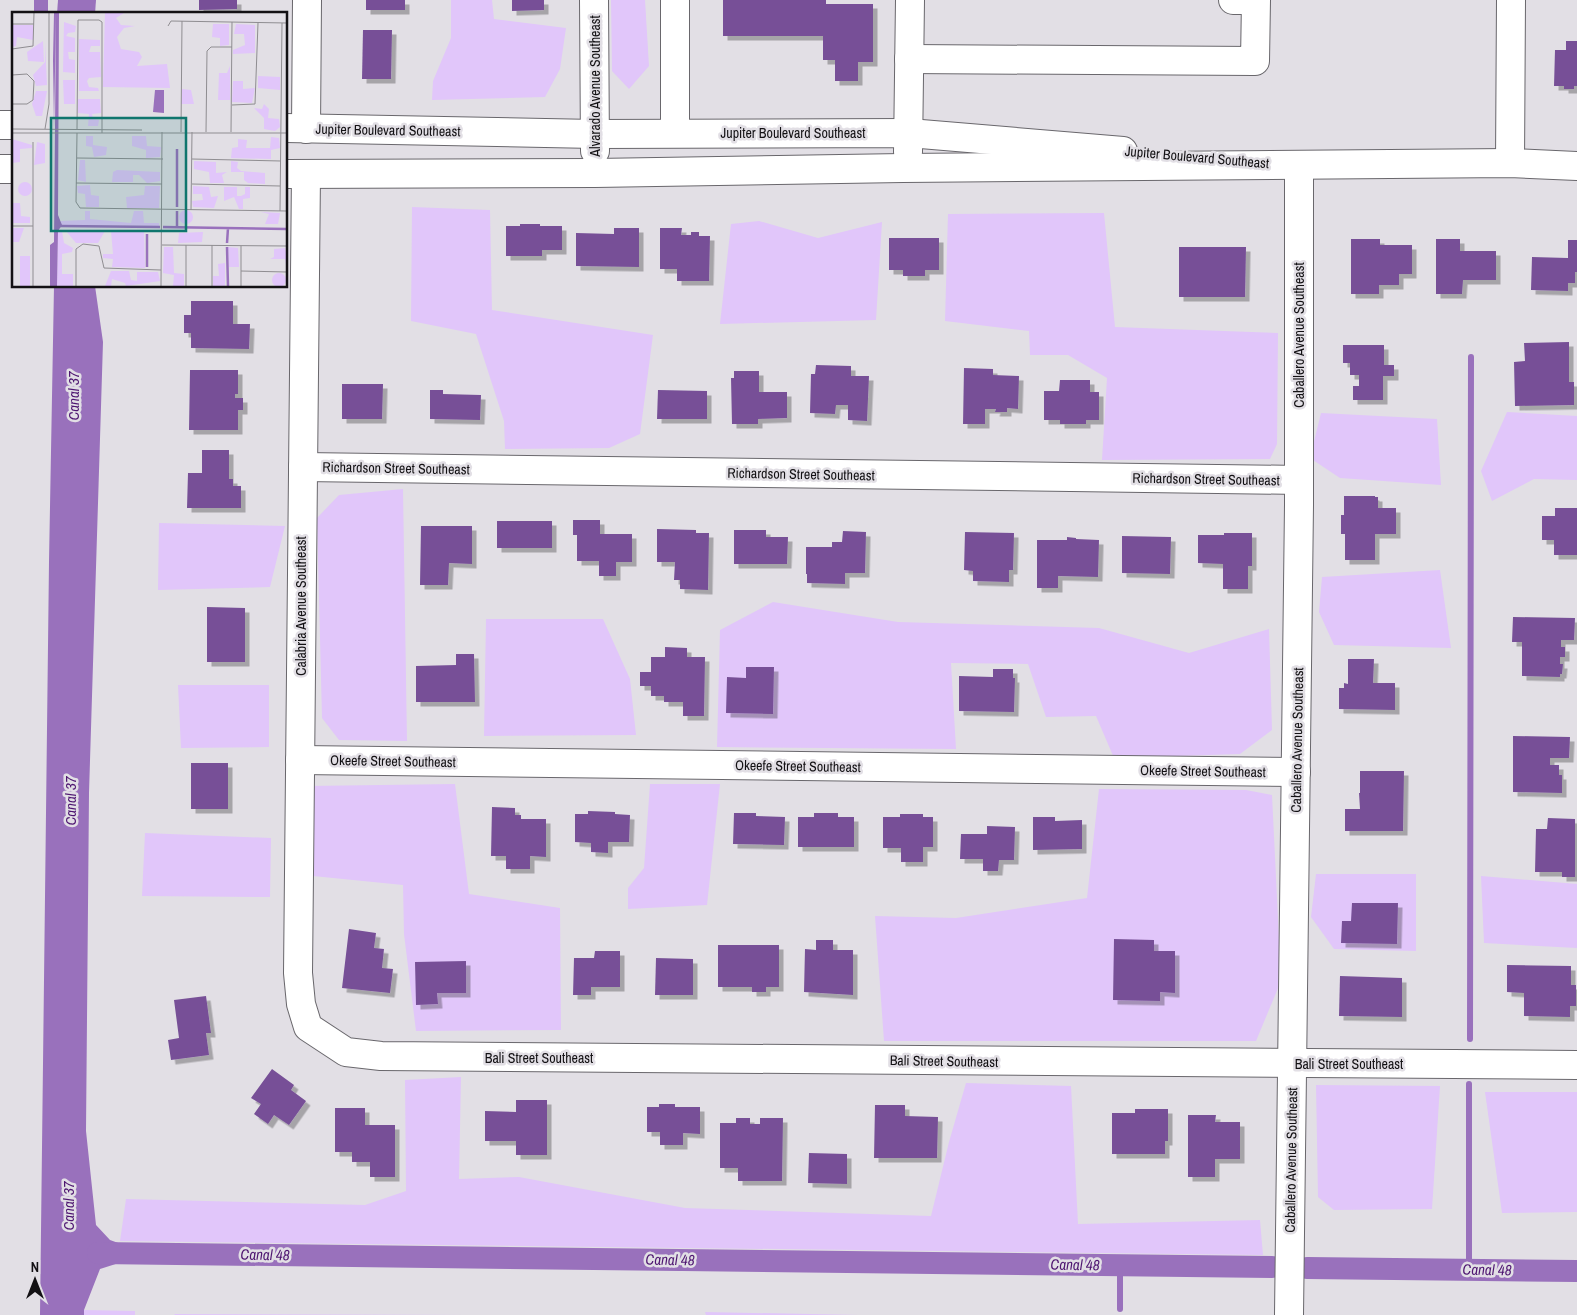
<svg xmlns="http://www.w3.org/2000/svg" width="1577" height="1315" font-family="'Archivo Narrow',sans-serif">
	<defs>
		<filter id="shadow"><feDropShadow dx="4.5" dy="4.5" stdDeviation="0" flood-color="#0004"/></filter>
	</defs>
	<rect width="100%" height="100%" fill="#e2dfe5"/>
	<g fill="#e1c6fa">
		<path d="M451,0H492L494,19L566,28L560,69L545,97L432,100L433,81L451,38Z"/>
		<path d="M611,0H645L649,66L629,89L612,71Z"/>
		<path d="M412,207L490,210L492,310L653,335L640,434L609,448L505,449L504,421L476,334L411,321Z"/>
		<path d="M1104,213L1115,327L1278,333L1277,444L1270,459L1102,460L1107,378L1068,355H1030L1029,331L945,321L948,214Z"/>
		<path d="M759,221L818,238L882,222L876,320L720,324L731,224Z"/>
		<path d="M1507,412L1577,416V480L1534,479L1492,501L1481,471Z"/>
		<path d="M1321,413L1437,419L1441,485L1340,478L1310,458Z"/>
		<path d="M403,489L407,741L339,740L322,718L317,518L339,495Z"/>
		<path d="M159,523L285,526L270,587L158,590Z"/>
		<path d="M1440,570L1451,648L1334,645L1319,612L1322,577Z"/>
		<path d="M773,602L898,622L1099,628L1189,653L1269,629L1272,730L1240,754L1114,758L1096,716L1046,717L1028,664L951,663L956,749L717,747L720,630Z"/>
		<path d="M486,619H603L630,679L636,735L484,736Z"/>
		<path d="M178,685H269V747L181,748Z"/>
		<path d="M455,784L469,894L560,908L561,1030L416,1031L404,934L403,885L313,876L307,786Z"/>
		<path d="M650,784H720L707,905L628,909V888L644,868Z"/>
		<path d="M1099,789L1246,790L1272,795L1281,981L1256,1041H884L875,916L956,918L1087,898Z"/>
		<path d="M145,833L271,838L270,897L142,896Z"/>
		<path d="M1316,874H1416V951L1334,949L1311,917Z"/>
		<path d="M1481,876L1577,884V948L1484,943Z"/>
		<path d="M461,1077L459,1179L519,1177L685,1208L931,1216L949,1142L966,1083L1071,1086L1078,1224L1260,1220L1263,1255L120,1241L126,1199L365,1205L406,1191L405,1080Z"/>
		<path d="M1316,1085L1440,1086L1432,1209L1334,1210L1318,1197Z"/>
		<path d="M1485,1092H1577V1212L1502,1213Z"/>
		<path d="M84,1310L135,1311V1315H84Z"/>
		<path d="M705,1312L858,1315H706Z"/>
		<path d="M174,1314L469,1315H175Z"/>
	</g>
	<g fill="#9971bc">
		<rect x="34" y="0" width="14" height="14"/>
		<path d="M58,0H96L95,14H57Z"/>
		<path d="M54,286H95L103,342L89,793L86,1131L96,1225L110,1240L132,1248L122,1262L100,1269L84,1310V1315H40L49,562Z"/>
	</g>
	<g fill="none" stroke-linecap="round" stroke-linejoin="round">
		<g stroke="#9971bc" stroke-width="6">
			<path d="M1470,1039L1471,357"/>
			<path d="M1120,1265V1309"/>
			<path d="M1469,1269V1084"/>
		</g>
		<g stroke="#9971bc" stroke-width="22">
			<path d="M98,1253L1272,1267"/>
			<path d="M1307,1268L1577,1271"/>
		</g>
	</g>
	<g fill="#775097" filter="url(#shadow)">
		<path d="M199,0H237V9L199,10Z"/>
		<rect x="366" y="0" width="39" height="10"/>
		<path d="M512,0H544V10L512,11Z"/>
		<path d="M723,0H826V4H873V62H858V81H835V60H823V36H723Z"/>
		<path d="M363,30H392L391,79H362Z"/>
		<path d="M1566,41H1577V86H1574V89H1564V86H1554L1555,50H1566Z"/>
		<path d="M520,224H540V226H562V250H542V256H506V226H520Z"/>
		<path d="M614,228H639V267L576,266V233L614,234Z"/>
		<path d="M660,228H682L681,235H691V232H699V236H710L709,281H677V269H660Z"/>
		<path d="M889,238H939V270H925V276H903V270H889Z"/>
		<path d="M1351,239H1380V245H1412V274H1399V285H1379V294H1351Z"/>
		<path d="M1436,239H1460V251H1496V280H1463L1462,294H1436Z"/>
		<path d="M1568,240H1577V272H1575V283H1568V291L1531,290L1532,257L1568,258Z"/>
		<path d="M1179,247H1246L1245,297H1179Z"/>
		<path d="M191,301H233V324H250L249,349L191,348V333H184V315H191Z"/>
		<path d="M1569,342V382H1574V405L1515,406L1514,362L1525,361L1524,343Z"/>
		<path d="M1343,345H1384V365H1394V376H1383V400H1353V386H1359V375H1350V363H1343Z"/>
		<path d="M816,365L851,366V376H869L867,421L848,420V405H836L835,414L810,413L811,374H815Z"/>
		<path d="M964,368L993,369V375L1019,376L1018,409L1007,408V412H995L996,409H985V424H963Z"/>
		<path d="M190,370H238V394H235V398H243V410H238V430H189Z"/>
		<path d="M734,371H759V392H787V418L758,419V424H732L731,378H734Z"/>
		<path d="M1060,380H1090V392H1099V420H1086V424H1060V420H1044V391H1059Z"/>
		<path d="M342,384H383L382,419H342Z"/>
		<path d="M430,390H443V394L481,395L480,420L430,419Z"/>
		<path d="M658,390L707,391V419H657Z"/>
		<path d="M202,450H229V479H233V486H241V508H187L188,473H202Z"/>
		<path d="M1344,496H1375V497H1378V508H1396V534H1375V560H1345V534H1341V515H1344Z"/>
		<path d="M1555,508H1577V555H1554V540H1542V516H1555Z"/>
		<path d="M573,520H600V534H632V562H616V576H599V561H577V535H573Z"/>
		<rect x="497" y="521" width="55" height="27"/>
		<path d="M421,526H472V564L449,563L448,585H420Z"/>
		<path d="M657,529L696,530V533H709L708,590L680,589V580H674L675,562H657Z"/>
		<path d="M734,530H766V537H788L787,564H734Z"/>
		<path d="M843,531L866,532L865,573H845V584L807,583V574H806V547H832V542H842Z"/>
		<path d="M965,532L1014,533L1013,570H1009V582L973,581V571L964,570Z"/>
		<path d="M1224,533H1252V566H1248V589H1223V564L1198,563V535H1224Z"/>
		<path d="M1122,536L1171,537L1170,574L1122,573Z"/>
		<path d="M1067,537L1076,538V539L1099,540L1098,577L1058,576V588H1037V540H1067Z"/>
		<path d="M207,607L245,608V662H207Z"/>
		<path d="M1513,617L1575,618L1574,640H1561V647H1565V657H1560V664H1563L1562,674H1560V677L1522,676V642H1512Z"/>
		<path d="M665,647L687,648V657H705L704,716H683V702H664V696H651V686H640V672H651V657H665Z"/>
		<path d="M456,654H474L475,702H416V666L456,665Z"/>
		<path d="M1348,659H1374L1373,683H1395V710L1339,709V688H1344V683L1348,684Z"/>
		<path d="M746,667H774L773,714L726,713L727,677L746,678Z"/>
		<path d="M993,669H1013V678H1015L1014,712L959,711V676L993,677Z"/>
		<path d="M1513,736L1570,737L1569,758H1550V765H1559V775H1562V793L1513,792Z"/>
		<rect x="191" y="763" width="37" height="46"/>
		<path d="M1360,771H1404L1403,831H1345V809H1360L1359,793H1360Z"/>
		<path d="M492,807L515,808V815H521V819H546V857L530,856V869H506V856H491Z"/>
		<path d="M588,811L615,812V814L630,815L629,842H608V853L591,852V843L575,842V814H588Z"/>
		<path d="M734,813H756V816L785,817L784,845L733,844Z"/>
		<path d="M814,813H838V817H854V847H798V817H814Z"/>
		<path d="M900,814H923V817H933V847H923V862H901V848H883V817H900Z"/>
		<path d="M1033,817H1055V821L1082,820V849L1033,850Z"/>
		<path d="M1548,818L1575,819V877H1562V872H1535L1536,829H1547Z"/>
		<path d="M987,826L1015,827L1014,860H999L998,871H983V859H960L961,834H987Z"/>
		<path d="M1352,903H1398L1397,944L1341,943L1342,921H1351Z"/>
		<path d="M349,929L376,933L374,948L384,949L382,968L393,969L390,993L342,988Z"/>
		<path d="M1114,939L1154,940V951H1175V993L1160,992V1001L1113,1000Z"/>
		<path d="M816,940H833V950H853V995L804,992L805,949L816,950Z"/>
		<path d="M718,945H779V987H766V992H752V987H718Z"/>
		<path d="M595,951H620V987H591V995H573L574,958H594Z"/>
		<path d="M656,958L693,959V995H655Z"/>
		<path d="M466,961V993H437L438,1004L416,1005L415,962Z"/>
		<path d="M1507,965L1571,966V985H1576V1006H1570V1017L1524,1016V993L1507,992Z"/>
		<path d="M1340,976L1402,978V1017L1339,1016Z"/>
		<path d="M206,996L211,1033H206L209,1055L171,1060L168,1040L179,1038L174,1000Z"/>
		<path d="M272,1069L294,1085L291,1090L306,1101L289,1125L274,1115L268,1124L254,1114L261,1104L251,1098Z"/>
		<path d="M516,1100H547V1155H516V1141H485V1111L516,1112Z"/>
		<path d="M659,1104H675V1107H700V1134L683,1133V1145H660V1132H647V1107H659Z"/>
		<path d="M875,1105H905V1116L938,1117L937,1158H874Z"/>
		<path d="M335,1108H365V1125H395V1177H370V1162H352V1152H335Z"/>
		<path d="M1135,1109H1168V1141H1165V1154H1112V1113H1135Z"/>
		<path d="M1188,1115H1216L1215,1122H1240V1159H1215V1177H1188Z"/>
		<path d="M736,1118H750V1124H760V1118H783L782,1181H738V1168H720V1123H736Z"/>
		<path d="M809,1153L847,1154V1184L808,1183Z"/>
	</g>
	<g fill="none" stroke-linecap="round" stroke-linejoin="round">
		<defs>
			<g id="minor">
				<path d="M594,0L595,151"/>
				<path d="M909,59L1255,61L1256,0H1233"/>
				<path d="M0,125H14"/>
				<path d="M286,128L595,134L909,133L1123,151"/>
				<path d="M306,129L307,0"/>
				<path d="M675,133V0"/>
				<path d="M908,152L910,0"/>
				<path d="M1510,163L1511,0"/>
				<path d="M0,169H14"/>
				<path d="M286,174L595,173L903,168L1510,163L1577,166"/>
				<path d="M306,174L298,973L301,1004L308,1027L346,1052L381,1056L1577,1065"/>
				<path d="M303,467L1299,480"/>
				<path d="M300,760L1296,772"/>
				<path d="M1289,1315L1299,505V166"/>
			</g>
		</defs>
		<use href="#minor" stroke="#69676c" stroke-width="30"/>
		<use href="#minor" stroke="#fff" stroke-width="28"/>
	</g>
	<g text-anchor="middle" stroke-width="5" stroke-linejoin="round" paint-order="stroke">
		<g font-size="14" fill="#131114" stroke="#e2dfe5">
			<text transform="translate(595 86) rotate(-90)" y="5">Alvarado Avenue Southeast</text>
			<text transform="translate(388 130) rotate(1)" y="5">Jupiter Boulevard Southeast</text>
			<text x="793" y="138">Jupiter Boulevard Southeast</text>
			<text transform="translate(1197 157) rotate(5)" y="5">Jupiter Boulevard Southeast</text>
			<text transform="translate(1299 335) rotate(-90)" y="5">Caballero Avenue Southeast</text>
			<text transform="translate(396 468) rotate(1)" y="5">Richardson Street Southeast</text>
			<text transform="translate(801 474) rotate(1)" y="5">Richardson Street Southeast</text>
			<text transform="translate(1206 479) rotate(1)" y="5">Richardson Street Southeast</text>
			<text transform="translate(301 606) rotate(-90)" y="5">Calabria Avenue Southeast</text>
			<text transform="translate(1297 740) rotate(-89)" y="5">Caballero Avenue Southeast</text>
			<text transform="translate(393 761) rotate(1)" y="5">Okeefe Street Southeast</text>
			<text transform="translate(798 766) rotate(1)" y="5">Okeefe Street Southeast</text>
			<text transform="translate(1203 771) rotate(1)" y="5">Okeefe Street Southeast</text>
			<text x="539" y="1063">Bali Street Southeast</text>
			<text transform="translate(944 1061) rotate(1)" y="5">Bali Street Southeast</text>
			<text x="1349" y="1069">Bali Street Southeast</text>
			<text transform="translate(1291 1160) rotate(-89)" y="5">Caballero Avenue Southeast</text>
		</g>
		<g font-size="15" font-style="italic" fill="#4e1671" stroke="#e2dfe5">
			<text transform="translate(74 396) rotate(-90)" y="5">Canal 37</text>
			<text transform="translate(71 801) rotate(-90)" y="5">Canal 37</text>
			<text transform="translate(69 1206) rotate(-90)" y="5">Canal 37</text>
			<text transform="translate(265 1255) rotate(1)" y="5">Canal 48</text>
			<text transform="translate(670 1260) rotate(1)" y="5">Canal 48</text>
			<text transform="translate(1075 1265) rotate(1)" y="5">Canal 48</text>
			<text transform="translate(1487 1270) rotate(1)" y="5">Canal 48</text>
		</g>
	</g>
	<g transform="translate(12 12)">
		<rect width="275" height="275" fill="#e2dfe5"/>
		<path d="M93,1H112L104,6L109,13L123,14L112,16L105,25L109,37L127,40L130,45L125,54L155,52L158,76L91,75ZM52,10L64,14L63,20L56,21L54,24L63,26V40H56L57,47L63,48V61L51,60ZM201,12H217V33L208,34V26L200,25ZM224,12L243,13V41L221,42V38L233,33L232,22H222ZM0,13H21V28L5,25L4,34L0,35ZM67,27L88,28V34H79L77,40H88L89,65L77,66L75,69L77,75L86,76L87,79H67ZM31,29L32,50L16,49L15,40ZM33,31L35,73L24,74L21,63L33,50ZM218,54V88H206L207,61H215ZM246,64L268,65V78L246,76ZM51,68H63V92H52ZM221,69H231V77L243,76L240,91L220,90ZM170,77L179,78L182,92H169ZM24,79H35L30,104H24L20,92ZM66,87H88L89,101L80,102L81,107L87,108L86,114H76L77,102L66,101ZM252,92L257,97L256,106L267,107L268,115L263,119L252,117V106L242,96L250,97ZM74,124H81V133L95,135L94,143L82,145L80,135L74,134ZM120,124H134L135,134L149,135L148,145L134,146V138L120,134ZM259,125L267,126L268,136L259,138V147L219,146L220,136L226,135V127L235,128L234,136H258ZM0,127L20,133V136L8,137V150L0,151ZM25,130L33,132V151L22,153ZM68,148H73L74,170L66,168ZM182,149L204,150V161L215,160L210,163L212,171H198L197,160L182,157ZM219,149L226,150L225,156L229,159L253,161V172L236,171L232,168V160H219ZM105,158L148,160V169L135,171L127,163H121V170H100L101,160ZM6 177a7 7 0 1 1 14 0a7 7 0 1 1-14 0ZM78,173L79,183L87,184V195H74L73,182L66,181L65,174ZM133,174H148L147,196H115L114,185L132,183ZM181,174L197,175L199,185L206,184L202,196L181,195L180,189L191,188L190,182H181ZM212,175H225V184H229L233,182V175H238V186L231,187V197H227L222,185L212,189ZM0,191H8L9,204L18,205V211H0ZM167 205a7 7 0 1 1 14 0a7 7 0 1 1-14 0ZM73,199H78V207L119,211L122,199H131L132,211H147V214L49,213V209L73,208ZM249,200L268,201L266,212H253L257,202ZM0,216H12L7,230H0ZM46,219H50L52,231L61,236L60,240L50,242V262H61V274H45ZM54,219H93L86,231H64ZM99,219H132L133,256L100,255L101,247L91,246V242H101ZM191,220L190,230L166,231L167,221ZM152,235H161L162,261L172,262V274H161L162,263L151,261ZM216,235L226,236L227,255H217ZM273,236L275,244V257L273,247H258L262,245V237ZM8,244H18V274H8ZM213,251V274H201V264H207L206,252ZM99,259H117L119,268L125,269V260H146L148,269L114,274L113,271L100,267L99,274H93ZM260 268a7 7 0 1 1 14 0a7 7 0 1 1-14 0Z" fill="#e1c6fa"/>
		<path d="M42,1H44L42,116L41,48ZM44,1H47L46,203L50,213L46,219L45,274H38V233L42,230ZM143,78H152V101L141,100Z" fill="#9971bc"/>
		<path fill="none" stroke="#9971bc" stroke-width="2.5" d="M165,195V137M47,214L148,215M151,215L275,217M165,215V199M135,222V255M215,231L216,216M215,235L216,274"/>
		<path fill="none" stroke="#8f8d91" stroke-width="1" d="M0,12H22M156,14L159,9L275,11M0,37L21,34L22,1M0,63L15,62L22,69L21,88L15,92H0M220,93L243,92L246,11M0,117L130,118M33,117L37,92V1M65,117L66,8H87L90,10V121M169,120L170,9M194,120L195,39L199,35H220M219,120L220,10M0,121H275M65,121L64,190L68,196L275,199M65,146L151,147M180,147L269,149M64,171L150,172M180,172L268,174M179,198L180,120M268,199L270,11M0,214H21M150,233L275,234M229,259L275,260M21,274V130M64,274V237L71,232L87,234L92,256L149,258M149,274L150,120M174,274V233M200,274V233M229,274V234"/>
		<path fill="#0f766e" fill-opacity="0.15" stroke="#0f766e" stroke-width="2.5" d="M39,106H174V219H39Z"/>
		<rect width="275" height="275" fill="none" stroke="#131114" stroke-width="2.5"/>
	</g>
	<g transform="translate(35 1280)" stroke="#e2dfe5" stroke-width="4" paint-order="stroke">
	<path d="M0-4L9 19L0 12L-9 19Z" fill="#131114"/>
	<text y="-8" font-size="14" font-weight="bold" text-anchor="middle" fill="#131114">N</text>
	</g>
</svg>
